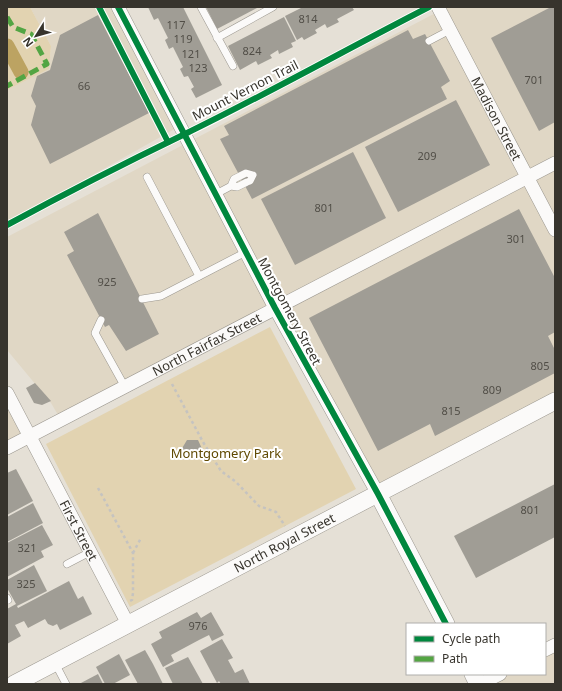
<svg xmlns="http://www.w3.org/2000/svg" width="562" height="691" font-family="'Noto Sans',sans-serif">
	<rect width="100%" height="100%" fill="#e5e0d6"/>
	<g fill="#e0d7c5">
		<path d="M30,7H118L180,126L7,223V90L49,69L51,46Z"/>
		<path d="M447,7H555V402L377,495L274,309L61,420L51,403L7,350V237Z"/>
		<path d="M7,393L30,436L7,448Z"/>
		<path d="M555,645V684H481L500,674H545V651Z"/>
	</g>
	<g fill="#e2d3b1">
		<path d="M7,7H30L51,46L49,69L7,90Z"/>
		<path d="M270,327L356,489L130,607L46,444Z"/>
	</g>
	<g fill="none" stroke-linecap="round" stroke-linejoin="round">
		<path stroke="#bca362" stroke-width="15" d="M7,46L21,72"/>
	</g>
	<g fill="#a09d95">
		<path d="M148,7H183L222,85L196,98L191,89L194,87L188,76L184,77L180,69L183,67L173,47L169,49L165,40L168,38L158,18L154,20Z"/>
		<path d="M206,7H259L217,29Z"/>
		<path d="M303,7H352L354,10L337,19L339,22L327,28L325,24L315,30L317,33L304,40L302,37L297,40L285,16Z"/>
		<path d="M551,7H555V122L539,131L491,38Z"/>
		<path d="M98,15L149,113L50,164L31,125L36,106L31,96L37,76L50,70L60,35Z"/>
		<path d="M284,17L296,41L291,43L293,47L279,54L278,50L270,55L272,58L258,65L256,61L240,70L228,46Z"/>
		<path d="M408,30L413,39L425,34L450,81L441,87L447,99L252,199L220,139L229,135L224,126Z"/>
		<path d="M456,100L490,165L398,212L365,147Z"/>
		<path d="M353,152L386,218L295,265L261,199Z"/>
		<path d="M519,209L555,278V332L548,336L555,350V373L435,436L430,424L378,451L309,318Z"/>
		<path d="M98,213L159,334L126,351L109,325L105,327L67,255L74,251L64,232Z"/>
		<path d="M35,383L51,401L42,405L34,403L26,388Z"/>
		<path d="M187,440H198L203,451L196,459L186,458L181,450Z"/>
		<path d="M16,469L33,501L7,515V473Z"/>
		<path d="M555,484V537L476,578L454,536Z"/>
		<path d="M33,503L43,523L7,542V517Z"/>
		<path d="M42,525L53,545L41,551L44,557L7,577V543Z"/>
		<path d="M34,565L47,591L17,606L18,608L69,581L78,599L83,596L92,614L60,630L57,624L53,626L48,624L45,619L28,628L24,621L15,625L21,636L7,644V609L16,604L7,588V580Z"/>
		<path d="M197,612L201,618L211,612L224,635L212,641L209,635L199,640L171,655L174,661L163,667L151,644L162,638L159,632Z"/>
		<path d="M222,639L233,658L228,660L235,673L243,669L250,684H221L219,681L217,683L200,651Z"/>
		<path d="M145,650L153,664L163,684H138L125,660Z"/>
		<path d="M119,654L130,675L113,684H105L96,667Z"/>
		<path d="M188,657L203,684H173L165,668Z"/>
		<path d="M98,674L103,684H79Z"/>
	</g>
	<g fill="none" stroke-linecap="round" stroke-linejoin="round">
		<defs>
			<g id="service">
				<path d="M201,7L233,66"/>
				<path d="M217,38L273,7"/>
				<path d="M429,41L450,30"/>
				<path d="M147,177L199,276"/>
				<path d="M216,194L231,186L237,187L247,182L250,181L253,175L246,173L234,179L231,186"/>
				<path d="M142,299L161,296L246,252"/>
				<path d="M101,320L95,333L125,387"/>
				<path d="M67,564L90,552"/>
				<path d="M7,598L8,600"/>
				<path d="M55,663L66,684"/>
			</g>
			<g id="minor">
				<path d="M118,7L275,308L378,494"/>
				<path id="s1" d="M438,7L555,230"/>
				<path id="s2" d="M7,393L128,624"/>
				<path id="s3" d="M7,448L555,163"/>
				<path d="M545,650L555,645"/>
				<path d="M480,684L500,674"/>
			</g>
			<g id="tertiary">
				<path d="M378,494L446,624"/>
				<path d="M473,674L478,684"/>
				<path id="s4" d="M14,684L555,401"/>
			</g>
		</defs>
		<use href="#service" stroke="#9b978f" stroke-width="8"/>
		<use href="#minor" stroke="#9b978f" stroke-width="14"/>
		<use href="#tertiary" stroke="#9b978f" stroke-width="18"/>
		<g stroke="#c5c3c0" stroke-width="2.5" stroke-dasharray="3 3" stroke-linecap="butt">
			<path d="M172,384L203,442L221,471L236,482L259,506L276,512L285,526"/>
			<path d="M98,488L133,553V593L132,600L130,601"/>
			<path d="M133,553L141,538"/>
		</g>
		<use href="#service" stroke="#fbfaf9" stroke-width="7"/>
		<use href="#minor" stroke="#fbfaf9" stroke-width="13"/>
		<use href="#tertiary" stroke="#fbfaf9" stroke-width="17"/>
		<path stroke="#53a543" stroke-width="5" stroke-dasharray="10 5" stroke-linecap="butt" d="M7,17L13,27L31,34L47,64L7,86"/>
		<defs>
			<g id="cycleway">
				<path d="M99,7L168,142"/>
				<path d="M118,7L275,308L378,494L446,624"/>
				<path d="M7,225C66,193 125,163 185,134C267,94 347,49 429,7"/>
			</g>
		</defs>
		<use href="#cycleway" stroke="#fff" stroke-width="8"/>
		<use href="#cycleway" stroke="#00873e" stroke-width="6"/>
	</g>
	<g text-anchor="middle" stroke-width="4" stroke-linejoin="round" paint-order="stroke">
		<g font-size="11" fill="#514e47">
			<text x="308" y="23">814</text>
			<text x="176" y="29">117</text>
			<text x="183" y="43">119</text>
			<text x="252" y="55">824</text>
			<text x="191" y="58">121</text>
			<text x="198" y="72">123</text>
			<text x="534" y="84">701</text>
			<text x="84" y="90">66</text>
			<text x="427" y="160">209</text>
			<text x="324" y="212">801</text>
			<text x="516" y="243">301</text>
			<text x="107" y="286">925</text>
			<text x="540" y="370">805</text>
			<text x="492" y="394">809</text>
			<text x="451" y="415">815</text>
			<text x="530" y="514">801</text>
			<text x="27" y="552">321</text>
			<text x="26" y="588">325</text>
			<text x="198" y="630">976</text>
		</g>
		<g font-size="13" fill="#37342d" stroke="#fff">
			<text transform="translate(245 90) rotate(-27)" y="5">Mount Vernon Trail</text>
			<text dy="5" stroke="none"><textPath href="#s1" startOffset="126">Madison Street</textPath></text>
			<text transform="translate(290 311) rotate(62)" y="5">Montgomery Street</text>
			<text dy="5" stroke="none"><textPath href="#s3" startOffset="225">North Fairfax Street</textPath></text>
			<text dy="5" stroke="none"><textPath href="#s2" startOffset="155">First Street</textPath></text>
			<text dy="5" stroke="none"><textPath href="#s4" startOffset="305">North Royal Street</textPath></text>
		</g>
		<g font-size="13" fill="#604902" stroke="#fff">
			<text x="226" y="458">Montgomery Park</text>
		</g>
	</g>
	<rect width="562" height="691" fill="none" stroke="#37342d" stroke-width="16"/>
	<rect x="406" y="623" width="140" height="52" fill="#ffffff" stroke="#afaeab"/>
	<rect x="414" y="636" width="20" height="6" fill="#00873e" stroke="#afaeab"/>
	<text x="442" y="643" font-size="12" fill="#37342d">Cycle path</text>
	<rect x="414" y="656" width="20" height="6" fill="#53a543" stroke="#afaeab"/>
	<text x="442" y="663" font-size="12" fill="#37342d">Path</text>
	<g transform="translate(36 36) rotate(233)" stroke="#ffffff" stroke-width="3" paint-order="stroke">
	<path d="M0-3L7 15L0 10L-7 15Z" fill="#37342d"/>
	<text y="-6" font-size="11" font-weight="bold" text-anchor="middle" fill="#37342d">N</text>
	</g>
</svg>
